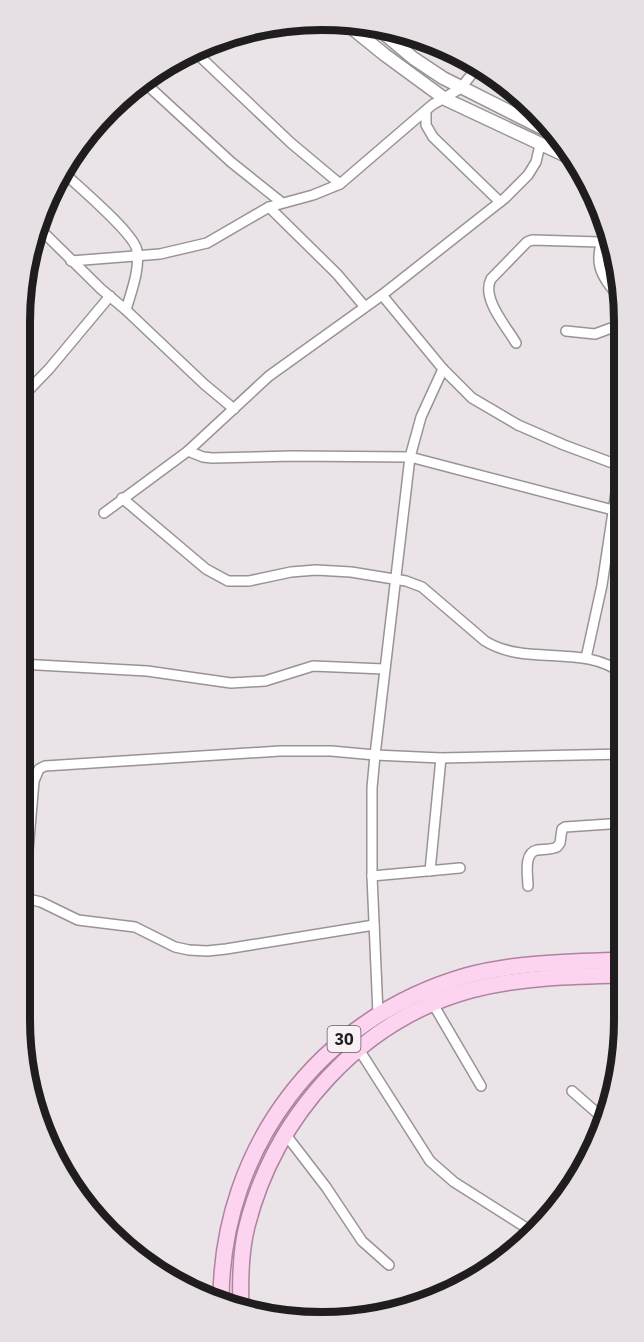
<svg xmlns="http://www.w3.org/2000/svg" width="644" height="1342" font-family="'IBM Plex Sans',sans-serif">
	<rect width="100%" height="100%" fill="#eae3e7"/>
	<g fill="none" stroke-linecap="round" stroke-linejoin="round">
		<defs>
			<g id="minor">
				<path d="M194,51L291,143L340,184"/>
				<path d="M145,83L231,162L281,202"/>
				<path d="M426,111V125L433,137L500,202"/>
				<path d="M64,173C79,187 136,235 137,251C140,270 131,292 126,310"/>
				<path d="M269,207L337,274L365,307"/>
				<path d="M38,227L101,289L126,310L204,384L234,409"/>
				<path d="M607,227C592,261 598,274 622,300"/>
				<path d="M71,261L160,254L207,243L269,207L313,195L340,184L432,105L461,88L478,66"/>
				<path d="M382,295L443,369L472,398L518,425L564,445L623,467"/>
				<path d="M566,331L595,334L622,324"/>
				<path d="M516,343C506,326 481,298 491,279L527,242L532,240L600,242"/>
				<path d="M20,399L49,369L110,296"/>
				<path d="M188,451L203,457L212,458L293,456L410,457L613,510"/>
				<path d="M122,498L206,569L228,581H249L291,572L316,570L351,572L406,581L422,587L485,641C527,667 584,643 623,674"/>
				<path d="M20,499L23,478L20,465"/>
				<path d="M104,513L188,451L269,376L382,295L505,198L528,175L536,162L540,145"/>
				<path d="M586,658L602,585L620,466"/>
				<path d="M20,664L147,671L231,683L265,681L313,666L384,669"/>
				<path d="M430,871L441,758"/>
				<path d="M372,876L460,868"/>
				<path d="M528,886C528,876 523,853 537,850C544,849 551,850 557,847L560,843L562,829L565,827L624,823"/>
				<path d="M20,897L41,902L78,920L135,927L175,947L189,950L207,951L226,949L374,925"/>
				<path d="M20,921L24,897L34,781L39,769L45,766L280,751H331L375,755L441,758L624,754"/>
				<path d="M433,1004L481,1086"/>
				<path d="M378,1014L372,876V788L375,755L410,457L421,417L443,369"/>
				<path d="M358,1048L430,1161L454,1182L536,1234"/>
				<path d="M572,1091L605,1120"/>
				<path d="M286,1135L326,1187L362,1241L389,1265"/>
			</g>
			<g id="tertiary">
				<path d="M348,25L385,55L445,99L575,160"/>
				<path d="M381,31L413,58L443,78L562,138"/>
			</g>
			<g id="primary">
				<path d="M221,1299C222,1147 320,1018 466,976C517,962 572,962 624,960"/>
				<path d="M241,1308C240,1281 240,1253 247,1226C275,1116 360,1020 471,990C521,977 573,976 624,975"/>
			</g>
		</defs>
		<use href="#minor" stroke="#999397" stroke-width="12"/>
		<use href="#tertiary" stroke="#999397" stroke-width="15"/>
		<use href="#primary" stroke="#af829f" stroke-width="18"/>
		<use href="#minor" stroke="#fff" stroke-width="9"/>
		<use href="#tertiary" stroke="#fff" stroke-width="12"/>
		<use href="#primary" stroke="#fdd4ef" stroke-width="15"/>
	</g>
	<g text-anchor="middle" stroke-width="4.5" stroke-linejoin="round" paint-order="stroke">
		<rect fill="#f7f0f4" stroke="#605c5f" stroke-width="1.5" x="327.5" y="1026" width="33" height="26" rx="4.5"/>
		<g font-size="16" font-weight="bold" fill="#201d1f">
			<text x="344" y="1045">30</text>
		</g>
	</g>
	<path d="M0 0H644V1342H0ZM322 30H322A292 292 0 0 1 614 322V1020A292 292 0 0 1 322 1312H322A292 292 0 0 1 30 1020V322A292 292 0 0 1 322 30Z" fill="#e6dfe3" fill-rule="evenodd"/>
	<path fill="none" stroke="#201d1f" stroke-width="8" d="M322 30H322A292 292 0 0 1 614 322V1020A292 292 0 0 1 322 1312H322A292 292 0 0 1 30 1020V322A292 292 0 0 1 322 30Z"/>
</svg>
